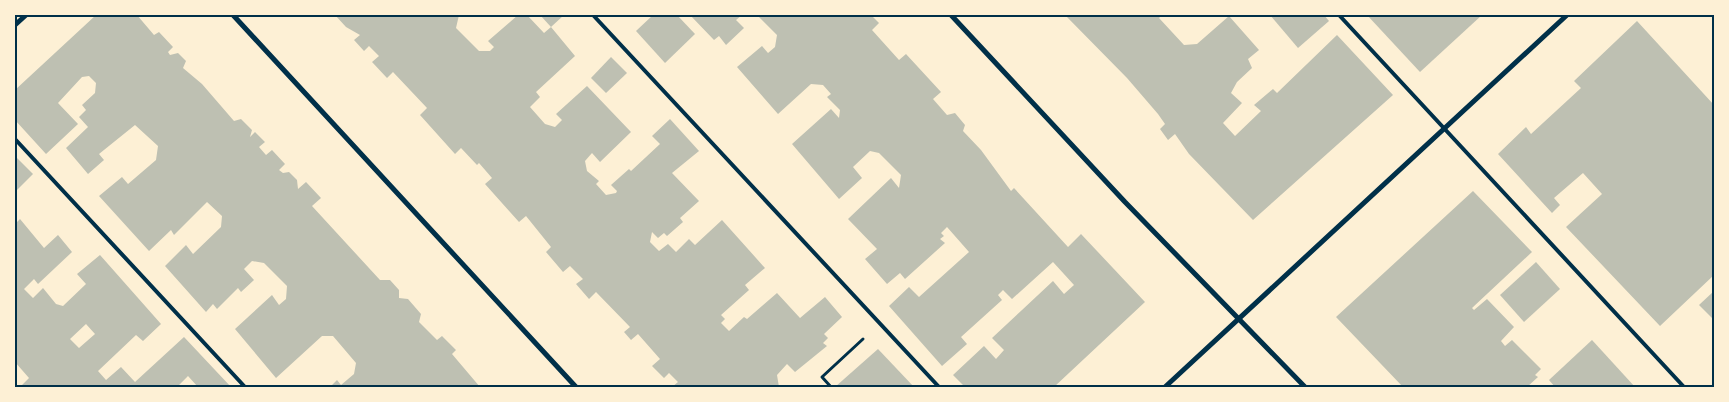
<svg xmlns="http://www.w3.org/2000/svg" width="1729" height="402" font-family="Commissioner,sans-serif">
	<rect width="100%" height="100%" fill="#fdf0d5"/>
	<g fill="#bec0b2" fill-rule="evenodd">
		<path d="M96,15H137L154,35L159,32L173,47L168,52L170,55L178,53L186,61L183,68L202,84L234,121L241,119L252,130L250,137L255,132L265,142L259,147L266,155L272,150L285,164L279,170L283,173L289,172L297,180L298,189L306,182L321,198L312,206L380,280H390L399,290V298L408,299L421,314L419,322L437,340L442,336L456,350L452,354L480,387H330L337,380L341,385L354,374L356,363L333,336H322L276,378L235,329L272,295L279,305L286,299L287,286L264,263L252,261L244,269L254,280L241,292L238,288L217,309L213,304L206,312L165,266L186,245L193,254L221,227L222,216L207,202L174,235L171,230L149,251L99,196L122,177L128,184L156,160L158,146L135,125L99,154L104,160L88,174L66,148L88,127L79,117L86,110L82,105L95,93L96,83L89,76L82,77L58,103L78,124L46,154L15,120V90Z"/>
		<path d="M335,15H459L456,28L479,51H490L494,47L488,41L518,15H527L544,33L551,27L575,56L536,92L540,97L530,107L545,124L555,127L562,120L556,114L587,86L631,132L600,162L592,153L585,161L587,171L599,181L596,184L606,195L616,193L617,191L611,185L629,169L631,171L660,144L652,136L670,119L699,151L672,173L699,201L680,218L683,222L667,236L664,233L658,238L652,232L650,242L659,251L668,244L676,252L689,239L695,245L722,220L765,268L745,285L749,290L721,315L725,319L721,323L729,331L744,317L747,319L777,293L800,318L825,297L842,317L824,334L828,338L823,343L827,346L795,372L787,364L777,375L779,387H672L678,382L669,373L664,378L652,366L660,359L638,334L631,340L624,332L630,327L596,292L589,299L576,284L583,279L570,266L563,272L546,252L551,247L526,216L519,222L485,184L492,178L479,163L477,165L461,148L455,154L420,115L427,108L393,72L387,78L372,62L379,56L369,46L364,51L354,40L360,35L346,27Z"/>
		<path d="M540,15H564L551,27Z"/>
		<path d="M653,15H677L695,34L665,63L636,31Z"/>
		<path d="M690,15H742L736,20L744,28L726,45L719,36L714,40Z"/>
		<path d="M757,15H871L879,23L872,30L899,60L906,54L941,92L933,99L947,115L955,113L965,125L963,131L981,150L1011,191L1014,188L1068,247L1081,234L1145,302L1054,387H965L953,375L984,346L996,359L1004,350L992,338L1022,310L1053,281L1064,294L1074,285L1053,262L1012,299L1003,290L998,295L1002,300L961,337L967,344L942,366L889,306L909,287L919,297L969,252L947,227L941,233L944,236L940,239L945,243L905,279L900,273L887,284L865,259L877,249L848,219L891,178L899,188L901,175L879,153L870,151L853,167L862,178L839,199L792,144L831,109L839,118L840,110L827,97L831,94L823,85L811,84L778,114L737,67L762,46L768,53L775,47L777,35Z"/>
		<path d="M1065,15H1162L1159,18L1184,45L1197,44L1229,16L1259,50L1248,59L1252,68L1237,82L1231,93L1242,103L1223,123L1235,136L1261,111L1254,105L1273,89L1277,93L1337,35L1393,95L1253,220L1189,154L1175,134L1168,140L1160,129L1165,124L1158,114L1127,78Z"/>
		<path d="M1270,15H1324L1329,21L1298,48Z"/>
		<path d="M1367,15H1482L1420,72Z"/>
		<path d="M1637,21L1714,105V275L1660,326L1566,227L1602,194L1583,173L1554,198L1560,205L1552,213L1498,154L1526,127L1531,134L1581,88L1574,81Z"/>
		<path d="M611,57L627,73L606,93L591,78Z"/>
		<path d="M15,156L33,174L15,192Z"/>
		<path d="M1473,191L1532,252L1472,308L1474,310L1487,299L1514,327L1501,341L1505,346L1512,340L1541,369L1535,375L1538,377L1527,387H1403L1336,317Z"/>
		<path d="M20,219L44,248L58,235L72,252L38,284L34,279L24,289L33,298L43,288L56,304L63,306L86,284L77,274L100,255L161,324L143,341L136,335L98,371L106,380L121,367L135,382L184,337L231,387H198L188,376L177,387H23L22,385L29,378L15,362V224ZM86,324L95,334L79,348L70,339Z"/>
		<path d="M1536,262L1560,289L1524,322L1500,295Z"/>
		<path d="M1714,291V320L1699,305Z"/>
		<path d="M1592,340L1635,387H1555L1549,380Z"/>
		<path d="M878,349L914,387H835Z"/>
	</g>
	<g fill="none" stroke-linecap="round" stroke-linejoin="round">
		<path stroke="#003049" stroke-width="3" d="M831,387L822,377L863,339"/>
		<g stroke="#003049" stroke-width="4">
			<path d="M593,15L939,387"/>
			<path d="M1339,15L1684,387"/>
			<path d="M15,139L245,387"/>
		</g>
		<g stroke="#003049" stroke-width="5">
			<path d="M233,15L576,387"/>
			<path d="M951,15L1125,202L1305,387"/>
			<path d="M15,25L26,15"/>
			<path d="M1165,387L1567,15"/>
		</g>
	</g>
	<rect width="1729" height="402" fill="none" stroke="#fdf0d5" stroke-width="32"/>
	<rect x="16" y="16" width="1697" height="370" fill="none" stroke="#003049" stroke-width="2"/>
</svg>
